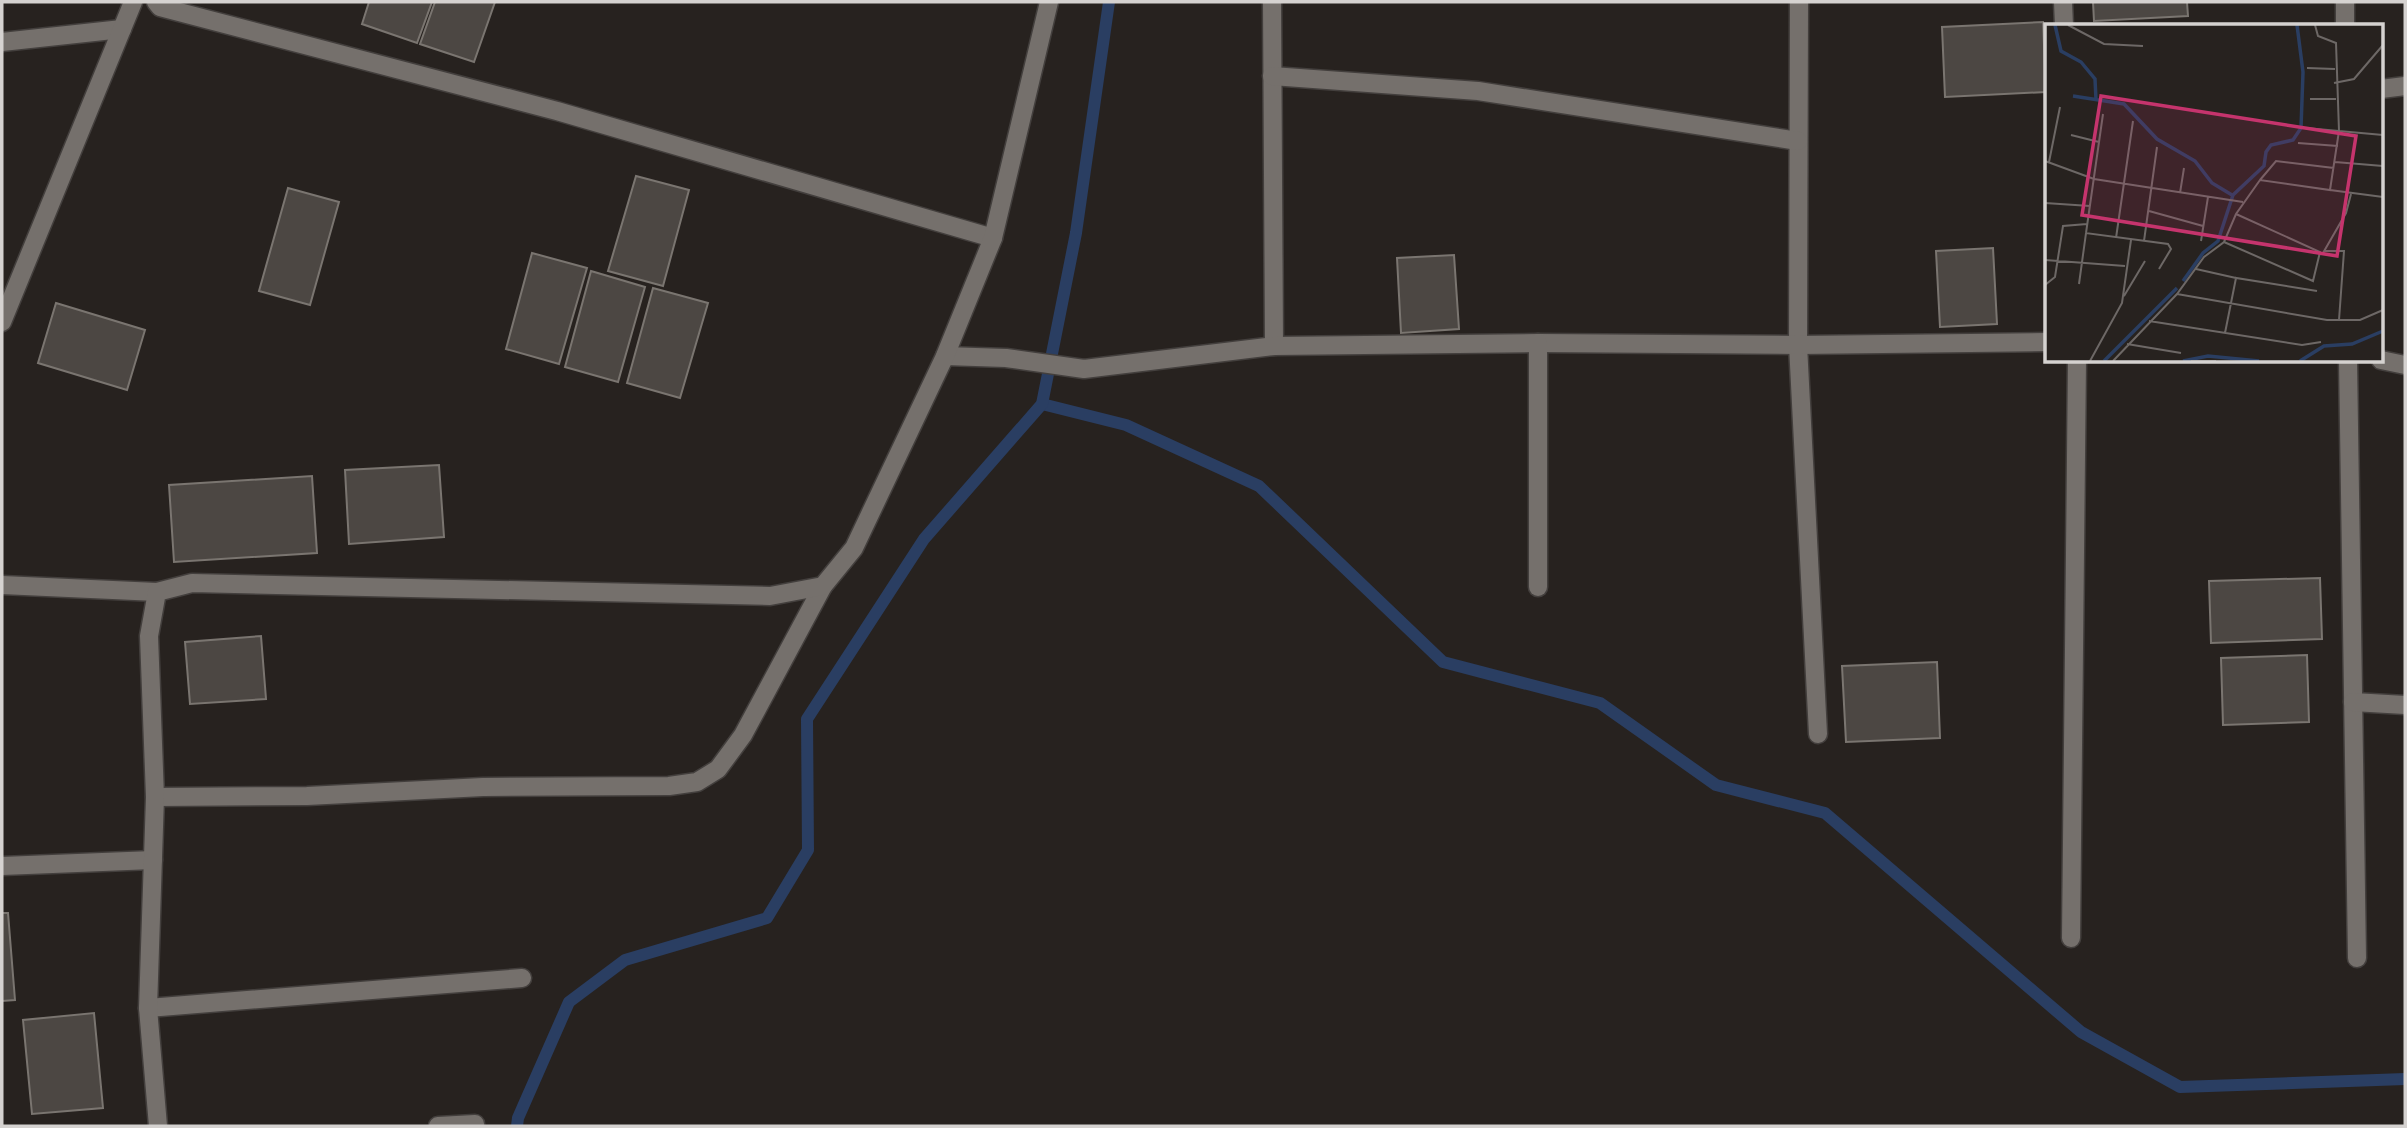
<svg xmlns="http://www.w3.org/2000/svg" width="2407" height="1128" font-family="Lato,sans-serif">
	<rect width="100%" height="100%" fill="#27221f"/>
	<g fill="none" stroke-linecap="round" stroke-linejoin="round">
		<g stroke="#2a3e62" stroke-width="12">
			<path d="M1042,404L1126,425L1259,486L1443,662L1600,703L1716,785L1825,813L2081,1032L2180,1087L2405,1079"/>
			<path d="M517,1126L518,1118L569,1002L625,960L767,918L808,850L807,719L924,539L1042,404L1076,233L1109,2"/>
		</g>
	</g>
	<g fill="#4c4743" stroke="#7a7570" stroke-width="2">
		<path d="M369,2H432L417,43L362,24Z"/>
		<path d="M435,2H495L474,62L420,44Z"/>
		<path d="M2093,2H2187L2188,16L2094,21Z"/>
		<path d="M2043,22L2046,92L1945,97L1942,27Z"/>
		<path d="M636,176L689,190L663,286L608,271Z"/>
		<path d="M288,188L339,202L310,305L259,291Z"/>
		<path d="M1993,248L1997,324L1940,327L1936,251Z"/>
		<path d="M532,253L587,268L559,364L506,349Z"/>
		<path d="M1454,255L1459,329L1401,333L1397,258Z"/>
		<path d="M591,271L645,287L618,382L565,367Z"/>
		<path d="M653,288L708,303L680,398L627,383Z"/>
		<path d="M56,303L145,330L127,390L38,363Z"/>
		<path d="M439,465L444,537L349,544L345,470Z"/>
		<path d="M312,476L317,553L174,562L169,485Z"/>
		<path d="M2320,578L2322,639L2211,643L2209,581Z"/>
		<path d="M261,636L266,699L190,704L185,642Z"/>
		<path d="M2307,655L2309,722L2223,725L2221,658Z"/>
		<path d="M1937,662L1940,738L1846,742L1842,666Z"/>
		<path d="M2,913H8L15,1000L2,1001Z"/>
		<path d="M94,1013L103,1108L32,1114L23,1020Z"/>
	</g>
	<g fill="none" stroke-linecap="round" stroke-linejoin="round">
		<defs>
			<g id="minor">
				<path d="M156,2L160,7L557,111L993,238"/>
				<path d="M1272,2L1274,346"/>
				<path d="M1799,2L1798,345L1818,734"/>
				<path d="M2063,2L2064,26"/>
				<path d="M2345,2V26"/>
				<path d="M2,42L122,29"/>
				<path d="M1272,76L1478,91L1798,141"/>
				<path d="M2381,89L2405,86"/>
				<path d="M2,322L133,2"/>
				<path d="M945,356L1006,358L1084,369L1274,346L1538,343L1798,345L2046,342"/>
				<path d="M2348,360L2357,958"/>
				<path d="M2381,360L2405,365"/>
				<path d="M2,585L157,592"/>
				<path d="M1538,587V343"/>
				<path d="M2353,702L2405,705"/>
				<path d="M155,797L307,796L483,787L669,786L697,782L718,769L743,735L823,586"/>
				<path d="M2,866L153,860"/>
				<path d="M2071,938L2077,360"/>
				<path d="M148,1008L522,978"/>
				<path d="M158,1126L148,1008L155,797L149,636L157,592L192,583L770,596L823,586L854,548L945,356L993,238L1049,2"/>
				<path d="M438,1126L475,1124"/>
			</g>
		</defs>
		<use href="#minor" stroke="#433f3d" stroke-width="21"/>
		<use href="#minor" stroke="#75706c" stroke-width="18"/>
	</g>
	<g transform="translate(2045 24)">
		<rect width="338" height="338" fill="#27221f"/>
		<path fill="none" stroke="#2a3e62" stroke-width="3.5" d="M10,1L16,27L36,38L50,55L51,76M28,72L79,80L112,115L150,137L167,159L187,171M138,257L158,229L173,217L188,171L219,142L221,128L226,121L248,116L256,104L258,48L252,1M59,337L132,264M138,337L163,332L214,337M255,337L279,322L307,320L338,307"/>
		<path fill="none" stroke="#6d6866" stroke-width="2" d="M23,1L59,20L98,22M262,44L290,45M289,59L309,55L338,21M265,75H291M261,104L338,111M26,111L54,118M253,119L293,122M0,137L49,155L198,178M4,138L15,83M290,138L338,142M215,156L231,137L289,144M285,166L338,173M135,169L139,144M0,179L45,182M104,187L158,202M41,209L58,90M71,214L88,97M99,217L112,123M156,217L163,173M179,218L268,257L275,228L191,190M280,227H299L294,296M278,229L301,189L306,170M0,236L80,242M151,245L191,254M34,260L41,209L123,220L126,225L114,245M0,261L10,253L18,202L42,200M132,270L282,296H315L338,286M79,272L100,237M104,297L257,321L276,318M180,309L191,254L272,267M82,320L136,329M45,337L77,279L86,216M68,337L132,270L159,233L179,218L191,190L215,156L285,166L294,107L291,19L273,12L270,1M146,337H171"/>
		<path fill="#c5346d" fill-opacity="0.15" stroke="#c5346d" stroke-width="3.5" d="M56,72L311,112L292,232L37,191Z"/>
		<rect width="338" height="338" fill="none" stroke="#d5d2d0" stroke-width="3.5"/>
	</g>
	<rect width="2407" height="1128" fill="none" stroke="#d5d2d0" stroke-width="7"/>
</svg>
